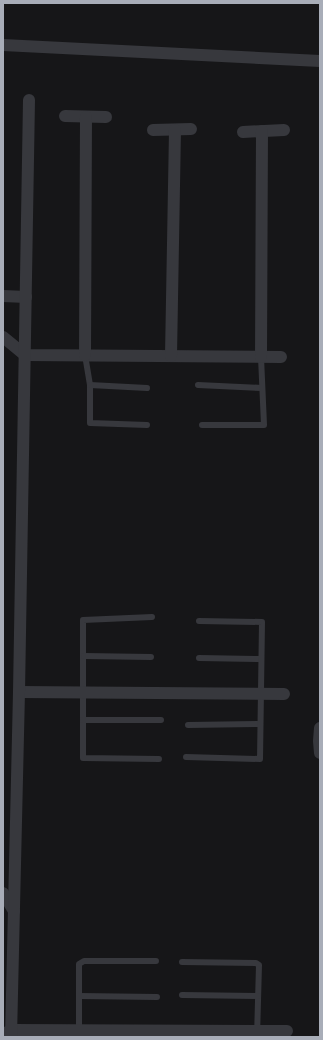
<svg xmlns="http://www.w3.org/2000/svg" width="323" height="1040" font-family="'PT Sans',sans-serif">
	<rect width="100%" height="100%" fill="#161618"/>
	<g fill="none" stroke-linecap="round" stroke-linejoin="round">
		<g stroke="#37383d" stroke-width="6">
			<path d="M85,355L90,385V423L147,425"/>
			<path d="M90,385L147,388"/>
			<path d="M198,385L262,388"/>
			<path d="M202,425H264L261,357"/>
			<path d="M152,617L83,620V758L159,759"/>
			<path d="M84,656L151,657"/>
			<path d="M199,658L261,659"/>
			<path d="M83,720H161"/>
			<path d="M188,725L260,724"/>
			<path d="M186,757L260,759L262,622L199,621"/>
			<path d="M182,962L256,963L259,965L257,1037"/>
			<path d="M182,995L258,996"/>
			<path d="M79,996L157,997"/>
			<path d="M79,1037V964L84,961H156"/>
		</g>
		<g stroke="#37383d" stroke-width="12">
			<path d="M3,45L320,61"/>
			<path d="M65,116L106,117"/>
			<path d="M153,130L191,129"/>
			<path d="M243,132L284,130"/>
			<path d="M3,296L26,297"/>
			<path d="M3,337L25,355L281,357"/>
			<path d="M85,355L86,117"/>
			<path d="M171,356L175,130"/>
			<path d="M261,357L262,131"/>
			<path d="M19,692L284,694"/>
			<path d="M320,728L319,741L320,753"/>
			<path d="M3,893L14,911"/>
			<path d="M3,1034L12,1030L287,1031"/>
			<path d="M11,1037L19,692L29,100"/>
		</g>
	</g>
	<rect width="323" height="1040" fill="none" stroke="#a8adb8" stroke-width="8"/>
</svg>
